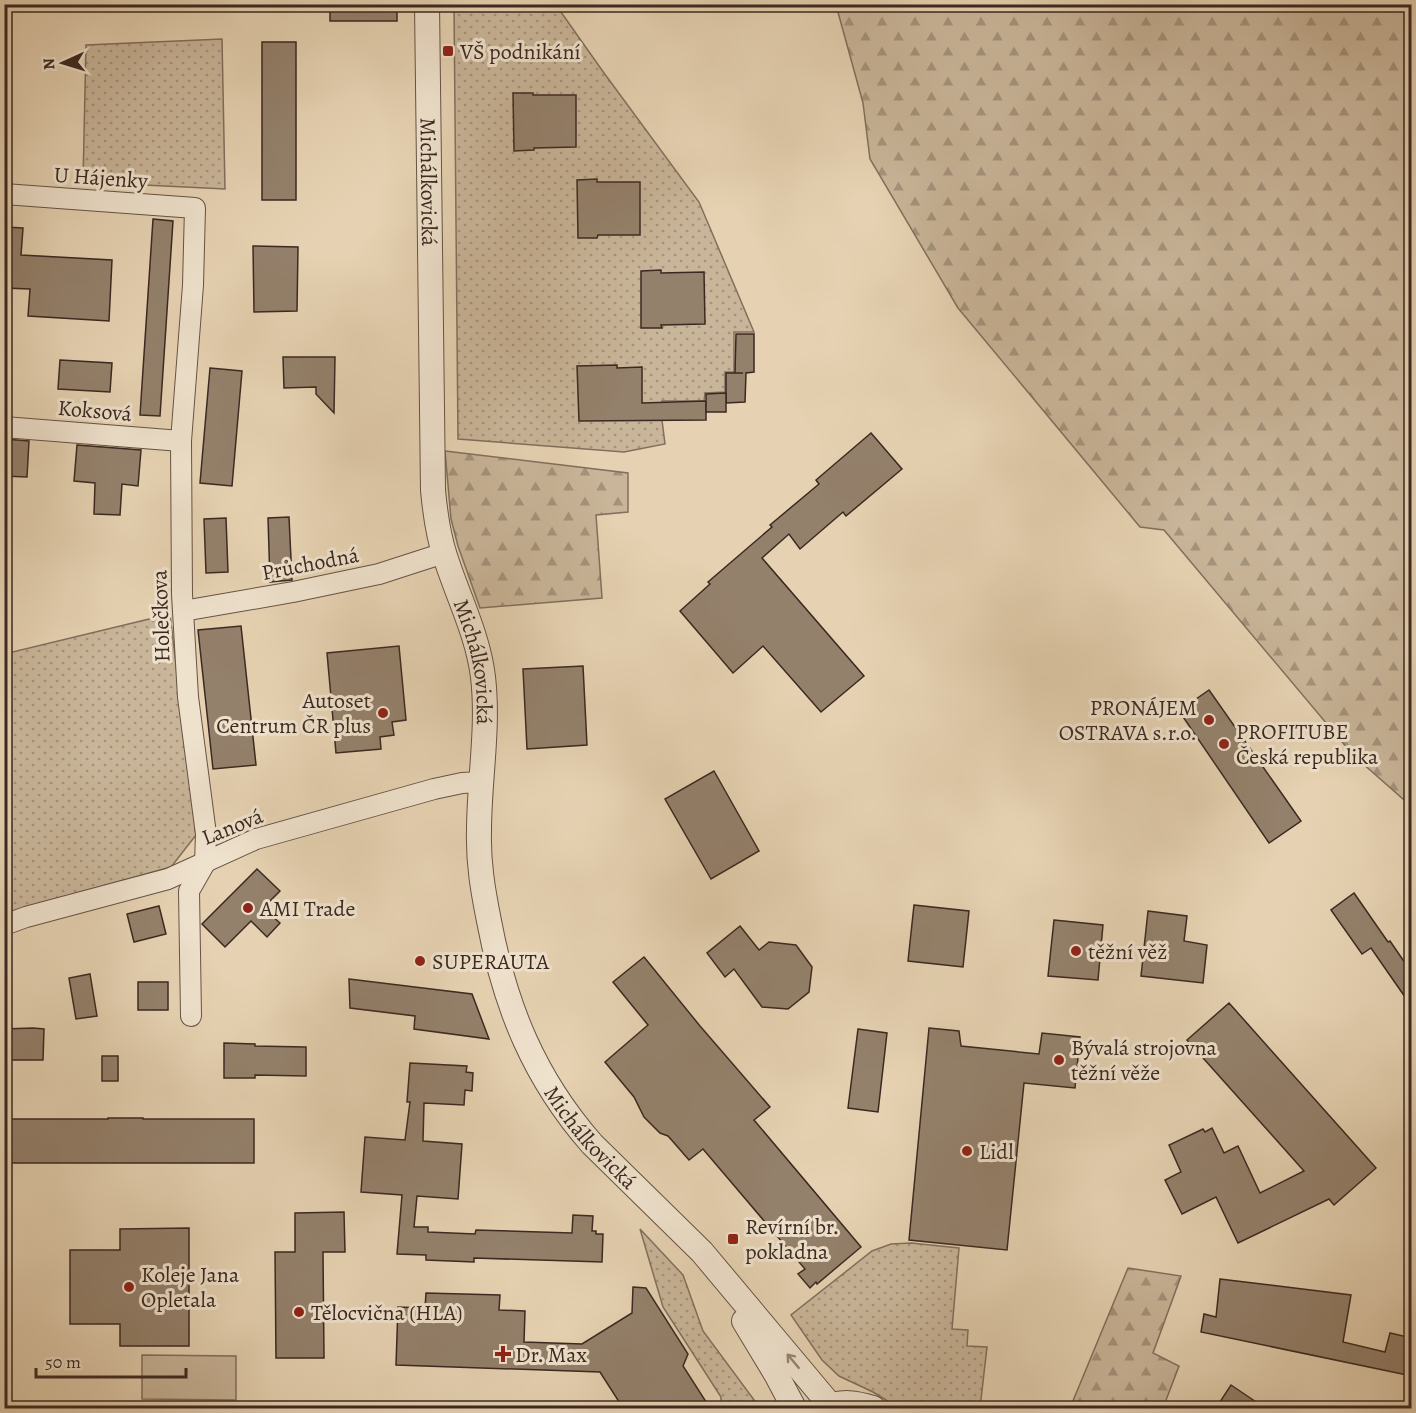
<svg xmlns="http://www.w3.org/2000/svg" width="1416" height="1413" font-family="Alegreya,serif">
	<defs>
		<pattern id="grass-dots" width="8" height="8" patternUnits="userSpaceOnUse" patternTransform="scale(1.5)"><rect width="8" height="8" fill="#c9b599"/><path d="M2 2h.1M6 6h.1" fill="none" stroke="#a4937c" stroke-width="1.8" stroke-linecap="round"/></pattern>
		<pattern id="forest-firs" width="22" height="20" patternUnits="userSpaceOnUse" patternTransform="scale(1.5)"><rect width="22" height="20" fill="#c9b599"/><path d="M5 1l3.5 6h-7zM16 11l3.5 6h-7z" fill="#a4937c"/></pattern>
	</defs>
	<rect width="100%" height="100%" fill="#e6d2b2"/>
	<filter id="stains"><feTurbulence type="fractalNoise" baseFrequency=".00333" numOctaves="4"/><feColorMatrix values="0 0 0 0 .2 0 0 0 0 .09 0 0 0 0 .02 0 0 0 .5 -.17"/></filter>
	<radialGradient id="worn" r=".72"><stop offset=".6" stop-color="#630" stop-opacity="0"/><stop offset="1" stop-color="#630" stop-opacity=".3"/></radialGradient>
	<g fill="url(#grass-dots)" stroke="#826f5d" stroke-width="1.5">
		<path d="M454,5H556L604,73L699,202L754,332H734V372H725V392L705,393L704,401H662V420L665,444L624,452L458,439Z"/>
		<path d="M222,39L225,189L83,182L86,45Z"/>
		<path d="M170,614L196,835L171,867L5,913L4,654Z"/>
		<path d="M640,1229L683,1275L703,1331L760,1408H721V1397L663,1307Z"/>
		<path d="M911,1243L959,1248L952,1329L968,1330L967,1346L987,1347L980,1408H899L873,1392L839,1376L822,1360L791,1315L872,1251L891,1244Z"/>
	</g>
	<g fill="url(#forest-firs)" stroke="#826f5d" stroke-width="1.5">
		<path d="M836,5H1411V806L1353,755L1164,530L1140,527L958,308L870,159L863,103Z"/>
		<path d="M445,451L628,473V512L596,515L602,598L480,608L458,546L451,519Z"/>
		<path d="M1128,1268L1181,1276L1153,1353L1179,1366L1163,1408H1070Z"/>
	</g>
	<path fill="#c9b599" stroke="#826f5d" stroke-width="1.5" d="M142,1355L236,1356V1400L142,1399Z"/>
	<g fill="#94816c" stroke="#3b2921" stroke-width="1.5">
		<rect x="330" y="4" width="67" height="17"/>
		<rect x="262" y="42" width="34" height="158"/>
		<path d="M513,93H533V95H576V147L534,148V150L514,151Z"/>
		<path d="M597,179V182H640V235H598L597,238H578L577,180Z"/>
		<path d="M153,219L173,221L160,416L140,415Z"/>
		<path d="M4,227L23,228L21,255L112,260L109,321L28,316L30,289L4,288Z"/>
		<path d="M253,246L298,247L297,311L254,312Z"/>
		<path d="M661,270V273L704,272L705,324L661,325L662,328H641V271Z"/>
		<path d="M736,334H754V372L746,373L745,402L726,403V373H743H735Z"/>
		<path d="M283,357H335L334,413L316,394V387L284,388Z"/>
		<path d="M60,360L112,363L110,392L58,389Z"/>
		<path d="M617,365V368L642,367V403L706,401V420L579,421L577,366Z"/>
		<path d="M210,368L242,371L232,486L200,483Z"/>
		<path d="M726,393V412H706V394Z"/>
		<path d="M871,433L902,469L846,516L843,512L800,549L789,534L762,558L864,676L821,712L763,646L733,673L680,611L710,584L708,582L772,527L770,525L819,484L816,480Z"/>
		<path d="M4,439L29,441L27,477L4,476Z"/>
		<path d="M77,445L141,450L138,486L122,484L120,515L94,514L95,483L74,481Z"/>
		<path d="M289,517L292,580L270,582L268,518Z"/>
		<path d="M226,518L228,572L206,573L204,519Z"/>
		<path d="M241,626L256,765L213,769L198,630Z"/>
		<path d="M399,646L406,720L392,722L394,735L380,737L381,749L336,753L327,653Z"/>
		<path d="M583,666L587,745L527,749L523,669Z"/>
		<path d="M1209,690L1301,821L1269,843L1179,711Z"/>
		<path d="M714,771L759,851L711,879L665,799Z"/>
		<path d="M257,869L280,891L263,908L280,923L267,937L251,921L225,947L202,924Z"/>
		<path d="M1354,893L1388,942L1390,941L1412,973V1007L1371,948L1362,954L1331,910Z"/>
		<path d="M914,905L969,911L963,967L908,961Z"/>
		<path d="M159,906L166,934L134,942L127,914Z"/>
		<path d="M1148,911L1187,916L1184,941L1207,945L1203,983L1141,976Z"/>
		<path d="M1054,920L1103,925L1098,980L1048,976Z"/>
		<path d="M740,926L759,950L769,942L796,945L812,967L809,992L788,1009L762,1007L734,969L725,977L707,953Z"/>
		<path d="M644,957L700,1026L770,1107L754,1120L861,1247L817,1284L816,1282L810,1288L798,1274L805,1269L703,1149L689,1160L668,1136L660,1133L644,1117L634,1097L605,1062L648,1025L613,982Z"/>
		<path d="M90,974L97,1016L76,1019L69,978Z"/>
		<path d="M349,979L472,994L489,1039L414,1029L415,1016L350,1008Z"/>
		<rect x="138" y="982" width="30" height="28"/>
		<path d="M1229,1003L1376,1168L1334,1205L1329,1199L1238,1243L1216,1197L1182,1214L1165,1180L1181,1172L1169,1145L1203,1129L1205,1132L1212,1128L1224,1153L1238,1146L1260,1193L1304,1171L1187,1040Z"/>
		<path d="M33,1028L44,1029L43,1060H4V1029Z"/>
		<path d="M929,1028L959,1031L961,1046L1039,1054L1042,1033L1080,1037L1075,1088L1024,1083L1007,1250L909,1240Z"/>
		<path d="M858,1029L887,1033L878,1112L848,1108Z"/>
		<path d="M224,1043L255,1044V1046L306,1047V1076L255,1075V1078H224Z"/>
		<rect x="102" y="1056" width="16" height="25"/>
		<path d="M410,1063L467,1066L466,1072L473,1073L472,1091L465,1090L464,1105L424,1103L423,1141L462,1144L458,1199L417,1196L414,1227H428V1232L475,1234L476,1230L572,1233L573,1215L593,1216L592,1231H596V1234H603L602,1262L474,1258V1262L426,1260V1255L397,1254L402,1195L361,1192L365,1137L405,1140L410,1102H407Z"/>
		<path d="M108,1118H143V1119H254V1163H4V1119H108Z"/>
		<path d="M344,1212L345,1252H323L324,1358H276L275,1252H295V1213Z"/>
		<path d="M189,1228V1346H120V1324H70V1250H120V1229Z"/>
		<path d="M1220,1279L1351,1295L1343,1342L1385,1352L1390,1333L1412,1338V1376L1201,1332L1204,1314L1216,1317Z"/>
		<path d="M633,1287L646,1288L688,1354L683,1366L710,1408H623L600,1372L396,1365L398,1307L425,1308L426,1293L500,1295L499,1310L525,1311L524,1342L582,1344L632,1313Z"/>
		<path d="M1231,1385L1265,1408H1216Z"/>
	</g>
	<g fill="none" stroke-linecap="round" stroke-linejoin="round">
		<defs>
			<g id="minor">
				<path d="M4,194L195,208L193,285L181,441L182,594L188,697L206,834L205,863L189,891L191,1016"/>
				<path d="M4,427L181,441"/>
				<path d="M183,611L293,592L379,574L444,553"/>
				<path d="M4,925L26,917L168,879L256,839L434,789L462,783L481,782"/>
			</g>
			<g id="tertiary">
				<path id="s1" d="M427,4L433,490C435,512 438,535 445,556C458,597 478,635 483,677C489,728 479,780 479,831C478,862 483,891 489,921C505,1006 534,1078 592,1144L702,1252L831,1406"/>
				<path d="M744,1321L776,1374L794,1408"/>
				<path d="M826,1408C841,1400 857,1403 873,1408"/>
			</g>
		</defs>
		<use href="#minor" stroke="#665345" stroke-width="22"/>
		<use href="#tertiary" stroke="#665345" stroke-width="26"/>
		<use href="#minor" stroke="#efe2cd" stroke-width="20"/>
		<use href="#tertiary" stroke="#efe2cd" stroke-width="24"/>
	</g>
	<defs><path id="oneway-shaft" d="M-6 0H5M1.5-3L5.5 0L1.5 3" fill="none" stroke-width="1.6" stroke-linecap="round" stroke-linejoin="round" transform="scale(1.5)"/></defs>
	<use stroke="#958677" href="#oneway-shaft" transform="translate(793 1361) rotate(-130)"/>
	<g fill="#8f2418" stroke="#efe2cd" stroke-width="2">
		<rect x="442" y="45" width="12" height="12" rx="3"/>
		<circle cx="383" cy="713" r="6"/>
		<circle cx="1209" cy="720" r="6"/>
		<circle cx="1224" cy="744" r="6"/>
		<circle cx="248" cy="908" r="6"/>
		<circle cx="1076" cy="951" r="6"/>
		<circle cx="420" cy="961" r="6"/>
		<circle cx="1059" cy="1060" r="6"/>
		<circle cx="967" cy="1151" r="6"/>
		<rect x="727" y="1233" width="12" height="12" rx="3"/>
		<circle cx="129" cy="1287" r="6"/>
		<circle cx="299" cy="1312" r="6"/>
		<path d="M500 1345h6v6h6v6h-6v6h-6v-6h-6v-6h6z"/>
	</g>
	<g text-anchor="middle" stroke-width="6" stroke-linejoin="round" paint-order="stroke">
		<g font-size="22" fill="#3b2921" stroke="#efe2cd" text-anchor="start">
			<text x="460" y="59">VŠ podnikání</text>
			<text x="371" y="708" text-anchor="end">Autoset<tspan x="371" dy="25">Centrum ČR plus</tspan></text>
			<text x="1197" y="715" text-anchor="end">PRONÁJEM<tspan x="1197" dy="25">OSTRAVA s.r.o.</tspan></text>
			<text x="1236" y="739">PROFITUBE<tspan x="1236" dy="25">Česká republika</tspan></text>
			<text x="260" y="916">AMI Trade</text>
			<text x="1088" y="959">těžní věž</text>
			<text x="432" y="969">SUPERAUTA</text>
			<text x="1071" y="1055">Bývalá strojovna<tspan x="1071" dy="25">těžní věže</tspan></text>
			<text x="979" y="1159">Lidl</text>
			<text x="745" y="1234">Revírní br.<tspan x="745" dy="25">pokladna</tspan></text>
			<text x="141" y="1282">Koleje Jana<tspan x="141" dy="25">Opletala</tspan></text>
			<text x="311" y="1320">Tělocvična (HLA)</text>
			<text x="515" y="1362">Dr. Max</text>
		</g>
		<g font-size="22" fill="#3b2921" stroke="#efe2cd">
			<text transform="translate(101 177) rotate(4)" y="8">U Hájenky</text>
			<text dy="8" stroke="none"><textPath href="#s1" startOffset="178">Michálkovická</textPath></text>
			<text transform="translate(95 410) rotate(5)" y="8">Koksová</text>
			<text transform="translate(310 563) rotate(-11)" y="8">Průchodná</text>
			<text transform="translate(160 616) rotate(-92)" y="8">Holečkova</text>
			<text dy="8" stroke="none"><textPath href="#s1" startOffset="664">Michálkovická</textPath></text>
			<text transform="translate(232 826) rotate(-22)" y="8">Lanová</text>
			<text dy="8" stroke="none"><textPath href="#s1" startOffset="1168">Michálkovická</textPath></text>
		</g>
	</g>
	<rect width="1416" height="1413" fill="none" stroke="#e6d2b2" stroke-width="24"/>
	<rect x="6" y="6" width="1404" height="1401" fill="none" stroke="#3b2921" stroke-width="3"/>
	<rect x="12" y="12" width="1392" height="1389" fill="none" stroke="#3b2921" stroke-width="1.5"/>
	<g transform="translate(63 63) rotate(266)" stroke="#efe2cd" stroke-width="4.5" paint-order="stroke">
	<path d="M0-4.5L10 22L0 15L-10 22Z" fill="#3b2921"/>
	<text y="-9" font-size="16" font-weight="bold" text-anchor="middle" fill="#3b2921">N</text>
	</g>
	<path d="M36 1368v9h150v-9" fill="none" stroke="#3b2921" stroke-width="3"/>
	<text x="45" y="1368" font-size="18" fill="#3b2921" stroke="#efe2cd" stroke-width="4.5" paint-order="stroke">50 m</text>
	<rect width="100%" height="100%" filter="url(#stains)"/>
	<rect width="100%" height="100%" fill="url(#worn)"/>
</svg>
